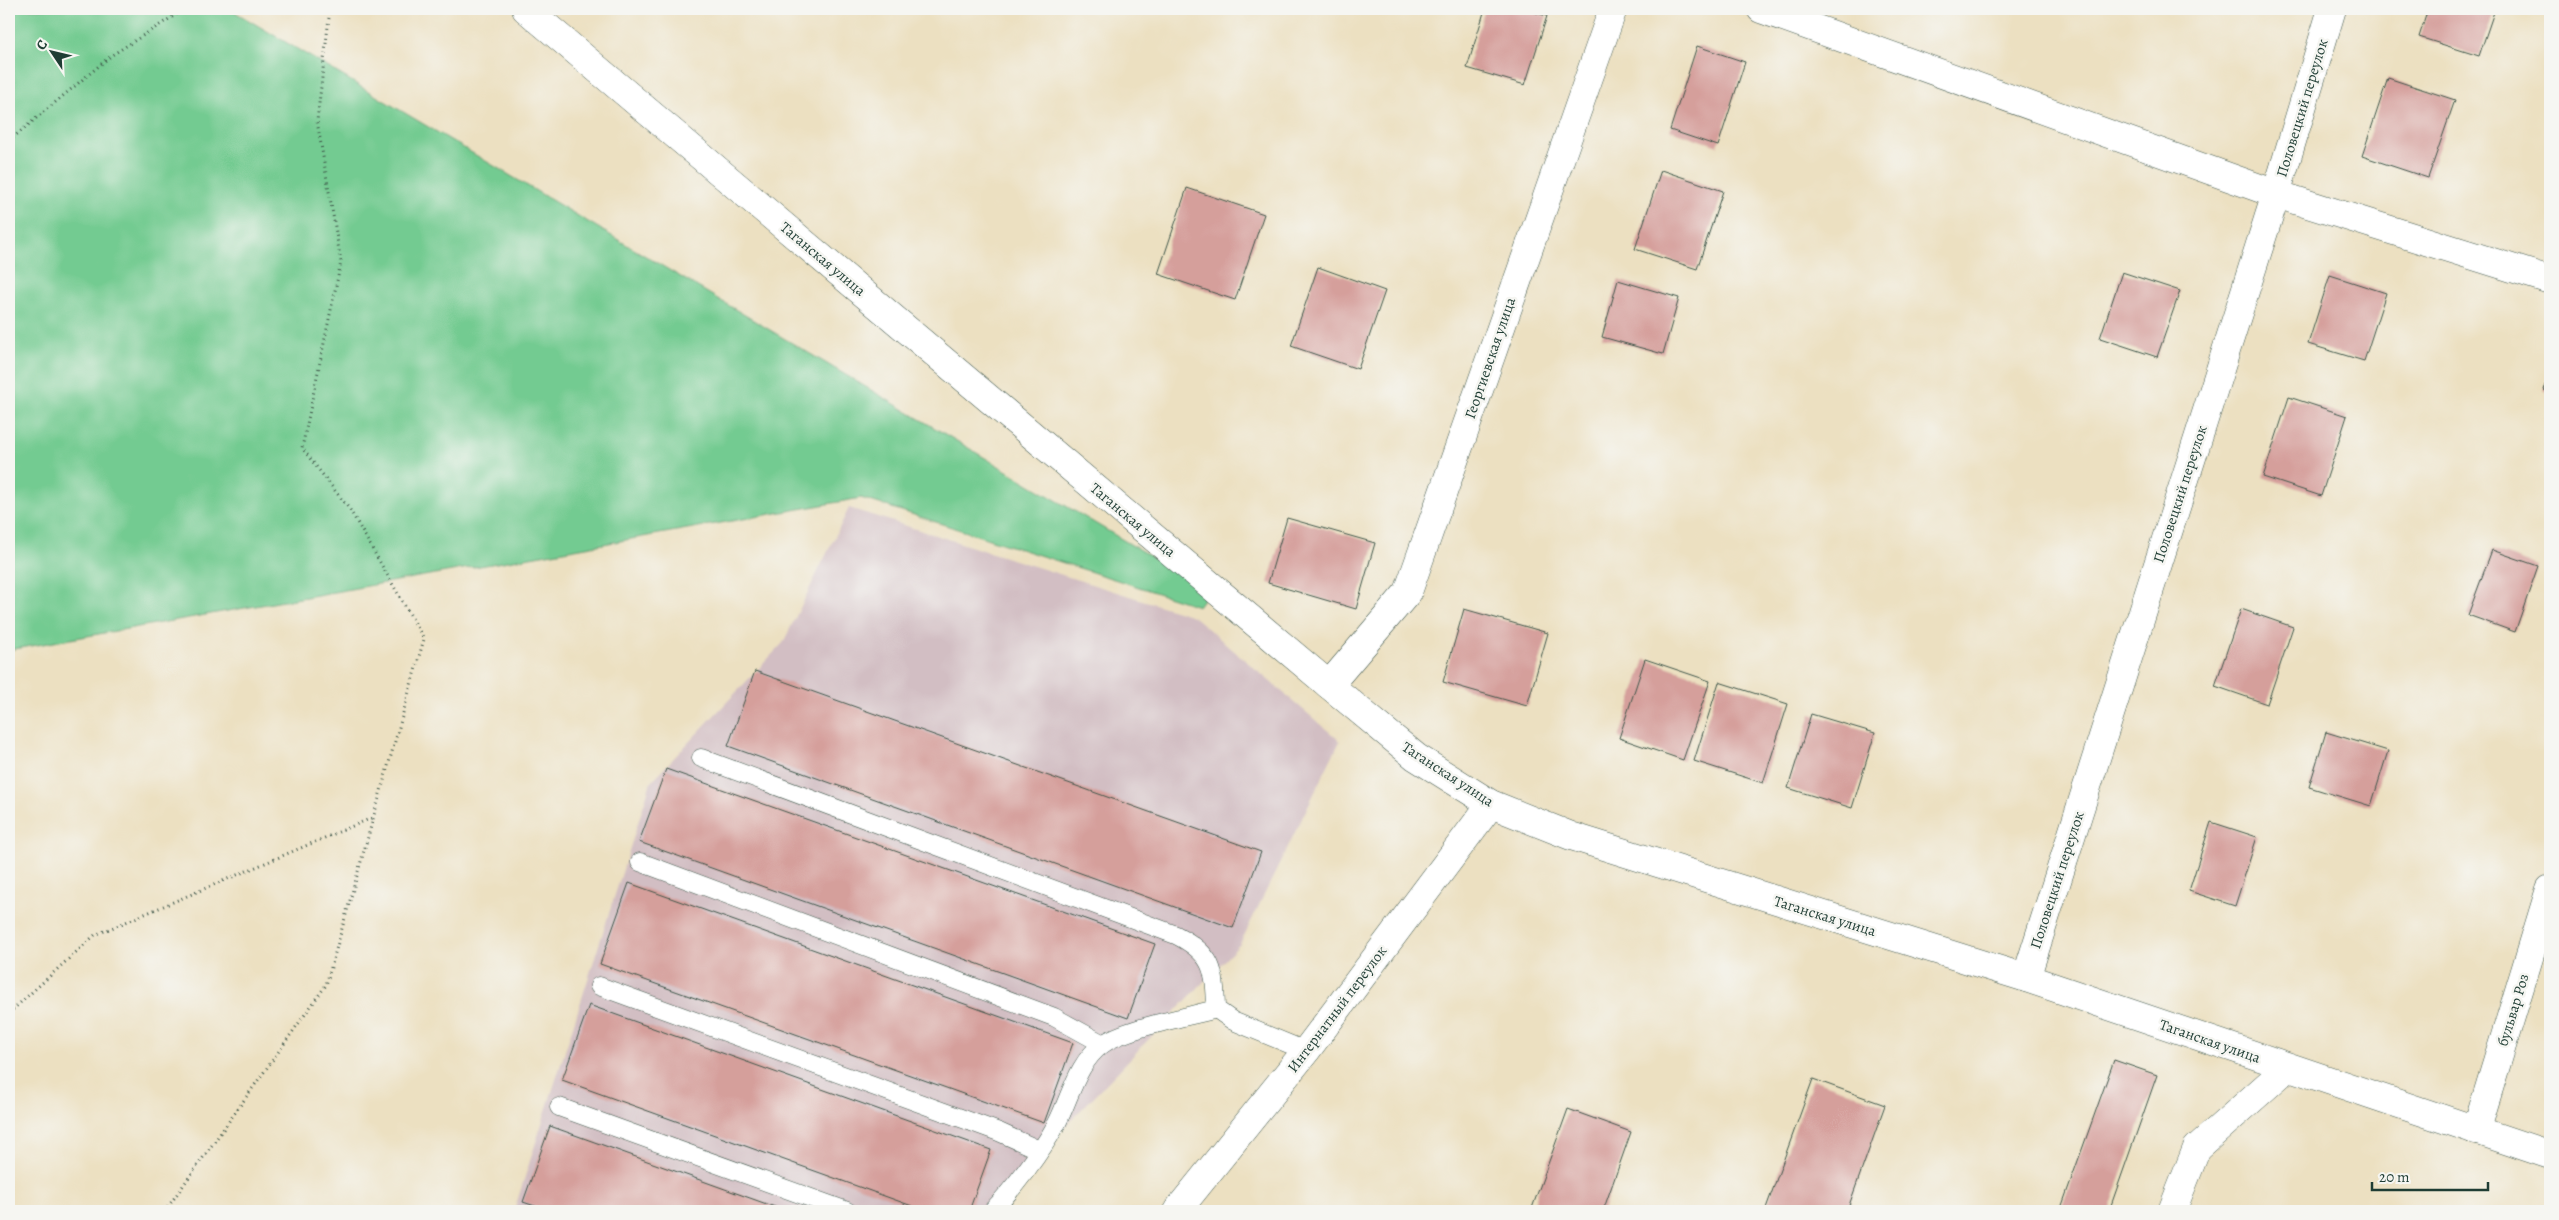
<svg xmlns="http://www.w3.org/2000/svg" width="2559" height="1220" font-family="Alegreya,serif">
	<rect width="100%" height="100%" fill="#f6f6f2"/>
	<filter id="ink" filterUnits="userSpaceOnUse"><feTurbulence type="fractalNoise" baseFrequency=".02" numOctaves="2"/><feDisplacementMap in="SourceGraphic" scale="10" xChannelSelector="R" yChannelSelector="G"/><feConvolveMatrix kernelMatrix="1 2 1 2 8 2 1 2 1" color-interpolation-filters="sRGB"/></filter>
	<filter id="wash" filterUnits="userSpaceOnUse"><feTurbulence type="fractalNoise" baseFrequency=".0096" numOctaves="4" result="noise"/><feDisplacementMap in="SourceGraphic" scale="20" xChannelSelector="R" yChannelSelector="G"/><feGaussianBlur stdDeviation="1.12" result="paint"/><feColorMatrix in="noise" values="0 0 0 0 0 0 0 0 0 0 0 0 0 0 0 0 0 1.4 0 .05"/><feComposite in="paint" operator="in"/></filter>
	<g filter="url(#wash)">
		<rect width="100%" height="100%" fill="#ece0c1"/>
		<path fill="#d2bec3" d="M849,508L1193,616L1340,741L1240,944L984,1211H514L651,782L783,643Z"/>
		<path fill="#73cb91" stroke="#498462" d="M9,9H230L1209,591L1198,606L861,498L9,650Z"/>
		<g id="blocks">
			<g fill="#d59f9b">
				<path d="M1485,9H1523L1547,16L1525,85L1467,68Z"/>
				<path d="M2428,9H2495L2479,56L2419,37Z"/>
				<path d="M1697,46L1745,62L1718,146L1670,130Z"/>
				<path d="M2388,78L2455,100L2428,178L2362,156Z"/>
				<path d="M1661,170L1723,191L1697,269L1635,249Z"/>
				<path d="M1187,188L1264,214L1235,300L1158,274Z"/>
				<path d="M1318,267L1385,291L1358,369L1291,346Z"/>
				<path d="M2122,272L2180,291L2157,357L2100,338Z"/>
				<path d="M2330,275L2386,293L2364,361L2308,344Z"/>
				<path d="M1618,280L1679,298L1663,354L1602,337Z"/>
				<path d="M2550,373V393L2544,390Z"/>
				<path d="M2289,397L2347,416L2321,496L2263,477Z"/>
				<path d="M1287,518L1375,543L1356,609L1268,583Z"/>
				<path d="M2492,550L2538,566L2515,632L2468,615Z"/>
				<path d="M1464,609L1548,633L1527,706L1443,682Z"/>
				<path d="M2241,609L2293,627L2267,704L2215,686Z"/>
				<path d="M1645,659L1710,681L1683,760L1619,738Z"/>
				<path d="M755,671L1261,852L1233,928L728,746Z"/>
				<path d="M1719,682L1788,704L1763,783L1694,761Z"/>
				<path d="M1811,714L1875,733L1852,808L1788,788Z"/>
				<path d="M2326,732L2388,751L2371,806L2309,787Z"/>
				<path d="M666,769L1155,944L1128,1018L639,842Z"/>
				<path d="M2211,822L2257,837L2235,906L2189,891Z"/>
				<path d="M629,883L1073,1043L1044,1123L600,964Z"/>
				<path d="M589,1005L991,1150L969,1211H926L562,1080Z"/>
				<path d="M2114,1060L2157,1075L2109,1211H2060Z"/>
				<path d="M1813,1079L1885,1105L1847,1211H1765Z"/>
				<path d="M1568,1109L1631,1132L1603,1211H1531Z"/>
				<path d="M550,1126L786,1211H550L523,1202Z"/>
			</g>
		</g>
	</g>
	<g filter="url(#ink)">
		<use href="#blocks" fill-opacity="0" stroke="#3e5549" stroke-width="1"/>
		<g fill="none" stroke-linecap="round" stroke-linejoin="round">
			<defs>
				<g id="service">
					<path d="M701,758L1176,935C1213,954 1215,969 1216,1009L1233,1021L1306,1051"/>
					<path d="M640,862L1054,1017L1103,1044"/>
					<path d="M599,986L999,1132L1039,1150"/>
					<path d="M559,1107L847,1211"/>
					<path d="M992,1211C1013,1189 1041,1153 1056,1125C1070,1099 1077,1062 1103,1044C1126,1028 1187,1017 1216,1009"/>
				</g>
				<g id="minor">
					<path d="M1761,9L2276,194L2550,280"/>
					<path d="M1329,685L1408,592L1613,9"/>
					<path d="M2026,978L2276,194L2332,9"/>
					<path d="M2476,1131L2550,889"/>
					<path d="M1177,1211L1306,1051L1491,804"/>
					<path d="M2172,1211L2197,1148L2288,1067"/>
				</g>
				<path id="tertiary" d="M526,9L1329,685L1416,757L1491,804L1571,836L2026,978L2550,1155"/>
			</defs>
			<use href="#service" stroke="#3e5549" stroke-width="19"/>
			<use href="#minor" stroke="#3e5549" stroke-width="29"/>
			<use href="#tertiary" stroke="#3e5549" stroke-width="29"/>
			<g stroke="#3e5549" stroke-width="3" stroke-dasharray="1 4" stroke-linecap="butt">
				<path d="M9,141L112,55L185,9"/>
				<path d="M9,1013L95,935L374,817"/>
				<path d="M165,1211L326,985L424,639L350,510L302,448L341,262L317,121L330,9"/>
			</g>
			<use href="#service" stroke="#fff" stroke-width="18"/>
			<use href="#minor" stroke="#fff" stroke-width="28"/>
			<use href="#tertiary" stroke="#fff" stroke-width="28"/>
		</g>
	</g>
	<g text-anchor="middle" stroke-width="5" stroke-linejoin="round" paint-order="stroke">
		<g font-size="15" fill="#1f3d34" stroke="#f6f6f2">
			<text transform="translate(2302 108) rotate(-73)" y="5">Половецкий переулок</text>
			<text transform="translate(823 259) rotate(40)" y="5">Таганская улица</text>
			<text transform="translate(1490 358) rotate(-71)" y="5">Георгиевская улица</text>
			<text transform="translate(2180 494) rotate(-72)" y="5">Половецкий переулок</text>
			<text transform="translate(1133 520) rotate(40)" y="5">Таганская улица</text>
			<text transform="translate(1448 774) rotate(33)" y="5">Таганская улица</text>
			<text transform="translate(2057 880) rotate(-72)" y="5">Половецкий переулок</text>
			<text transform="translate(1825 916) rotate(17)" y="5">Таганская улица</text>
			<text transform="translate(1337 1009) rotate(-53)" y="5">Интернатный переулок</text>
			<text transform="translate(2513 1010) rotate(-73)" y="5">бульвар Роз</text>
			<text transform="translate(2210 1041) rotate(19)" y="5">Таганская улица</text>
		</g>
	</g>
	<rect width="2559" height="1220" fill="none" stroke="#f6f6f2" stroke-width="30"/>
	<g transform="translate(52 52) rotate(305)" stroke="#f6f6f2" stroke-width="4" paint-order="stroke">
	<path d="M0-4L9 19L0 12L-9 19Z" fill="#1f3d34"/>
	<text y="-8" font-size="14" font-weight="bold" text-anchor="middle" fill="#1f3d34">С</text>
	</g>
	<path d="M2372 1182v8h116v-8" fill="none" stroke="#1f3d34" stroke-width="2.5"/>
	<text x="2379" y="1182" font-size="15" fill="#1f3d34" stroke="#f6f6f2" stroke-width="4" paint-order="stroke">20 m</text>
</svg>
